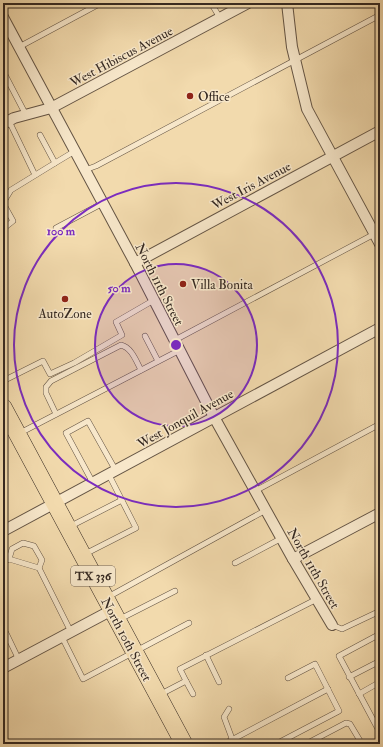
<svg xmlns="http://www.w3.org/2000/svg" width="383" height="747" font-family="'IM FELL Double Pica',serif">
	<rect width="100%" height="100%" fill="#f2daad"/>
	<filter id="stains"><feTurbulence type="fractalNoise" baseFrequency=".005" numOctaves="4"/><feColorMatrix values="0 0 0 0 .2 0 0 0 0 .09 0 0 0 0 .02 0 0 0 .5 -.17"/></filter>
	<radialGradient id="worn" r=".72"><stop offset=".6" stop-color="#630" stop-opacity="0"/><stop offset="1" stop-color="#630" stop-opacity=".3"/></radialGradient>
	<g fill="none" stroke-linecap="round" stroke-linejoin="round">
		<defs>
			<g id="service">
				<path d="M211,3L220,18"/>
				<path d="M19,47L101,3"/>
				<path d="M3,71L26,115"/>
				<path d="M9,121L35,175"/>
				<path d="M55,163L75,151"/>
				<path d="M85,170L96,166L380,15"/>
				<path d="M3,203L11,190L55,163L40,135"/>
				<path d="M3,203L13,221L3,229"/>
				<path d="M56,228L103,203"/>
				<path d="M145,336L158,361"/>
				<path d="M175,340L380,231"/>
				<path d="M3,381L43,361L50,374L74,363L122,335L116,322L154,300"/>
				<path d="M56,414L46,393V387L51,381L121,345C132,348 136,361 141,370"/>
				<path d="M20,433L180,350"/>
				<path d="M93,483L66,433L88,421L116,471"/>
				<path d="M255,491L380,424"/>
				<path d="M69,527L122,500"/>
				<path d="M85,554L136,528L109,475"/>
				<path d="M9,559L12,549L23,543L34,546L42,560L39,568"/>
				<path d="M3,562L9,559L39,568L71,632"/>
				<path d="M235,563L282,538"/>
				<path d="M108,597L266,510"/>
				<path d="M120,619L175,591"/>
				<path d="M332,625L342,629L380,611"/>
				<path d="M6,633L19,660"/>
				<path d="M380,634L339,656L378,729L380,728"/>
				<path d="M62,637L83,679L189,623"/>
				<path d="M206,655L219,682"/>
				<path d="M349,677L380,661"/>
				<path d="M186,681L180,669L317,599"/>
				<path d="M161,694L186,681L193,694"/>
				<path d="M359,694L380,682"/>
				<path d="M229,709L224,717L234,744"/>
				<path d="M224,744L328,689"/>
				<path d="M276,744L339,711L315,664L288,678"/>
				<path d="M306,744L346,723L350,724L362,744"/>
			</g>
			<g id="minor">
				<path d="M287,3L292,47L307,109L380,244"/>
				<path d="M3,17L135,263L214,417L293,559L332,625"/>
				<path d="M3,124L14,118L51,108L248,3"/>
				<path d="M135,263L380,131"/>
				<path d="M3,531L380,328"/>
				<path d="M293,559L380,513"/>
				<path d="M3,668L112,610"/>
			</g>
			<path id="primary" d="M3,407L184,744"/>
		</defs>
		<use href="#service" stroke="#645444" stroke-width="6"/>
		<use href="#minor" stroke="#645444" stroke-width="12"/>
		<use href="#primary" stroke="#342821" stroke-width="18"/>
		<use href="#service" stroke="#f7e7ca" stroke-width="5"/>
		<use href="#minor" stroke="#f7e7ca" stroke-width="10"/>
		<use href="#primary" stroke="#f2daad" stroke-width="17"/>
	</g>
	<circle cx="176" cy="345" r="81" fill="#7b2cbf" fill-opacity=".12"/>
	<g fill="none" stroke="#7b2cbf" stroke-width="2">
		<circle cx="176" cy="345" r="81"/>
		<circle cx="176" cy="345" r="162"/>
	</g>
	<g fill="#8f2418" stroke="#f7e7ca" stroke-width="1.5">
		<circle cx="190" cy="96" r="4"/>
		<circle cx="183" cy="284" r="4"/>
		<circle cx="65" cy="299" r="4"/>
	</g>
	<g text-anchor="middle" stroke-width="3" stroke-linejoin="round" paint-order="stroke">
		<rect fill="#f7e7ca" stroke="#6e6154" stroke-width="1" x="71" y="566" width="44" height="20" rx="3"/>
		<g font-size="12" font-weight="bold" fill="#342821">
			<text x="93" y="580">TX 336</text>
		</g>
		<g font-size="13" fill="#342821" stroke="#f7e7ca">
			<text transform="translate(121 56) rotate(-28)" y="5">West Hibiscus Avenue</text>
			<text transform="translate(251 185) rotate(-28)" y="5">West Iris Avenue</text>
			<text transform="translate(160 284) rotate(63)" y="5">North 11th Street</text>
			<text transform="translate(185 418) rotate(-29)" y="5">West Jonquil Avenue</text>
			<text transform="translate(314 568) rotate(60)" y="5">North 11th Street</text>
			<text transform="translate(127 639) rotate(62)" y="5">North 10th Street</text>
		</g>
		<g font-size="13" fill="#342821" stroke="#f7e7ca" text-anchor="start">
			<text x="198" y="101">Office</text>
			<text x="191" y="289">Villa Bonita</text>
			<text x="65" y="318" text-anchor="middle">AutoZone</text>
		</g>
	</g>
	<circle cx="176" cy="345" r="6" fill="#7b2cbf" stroke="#f7e7ca" stroke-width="2"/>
	<g font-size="12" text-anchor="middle" font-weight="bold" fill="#7b2cbf" stroke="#f7e7ca" stroke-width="3" stroke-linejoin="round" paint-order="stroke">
		<text x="61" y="235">100 m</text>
		<text x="119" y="292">50 m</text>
	</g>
	<rect width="383" height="747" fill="none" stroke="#f2daad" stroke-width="16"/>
	<rect x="4" y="4" width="375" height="739" fill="none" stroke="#342821" stroke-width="2"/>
	<rect x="8" y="8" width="367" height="731" fill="none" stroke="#342821"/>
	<rect width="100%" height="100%" filter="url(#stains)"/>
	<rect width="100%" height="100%" fill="url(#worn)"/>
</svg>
